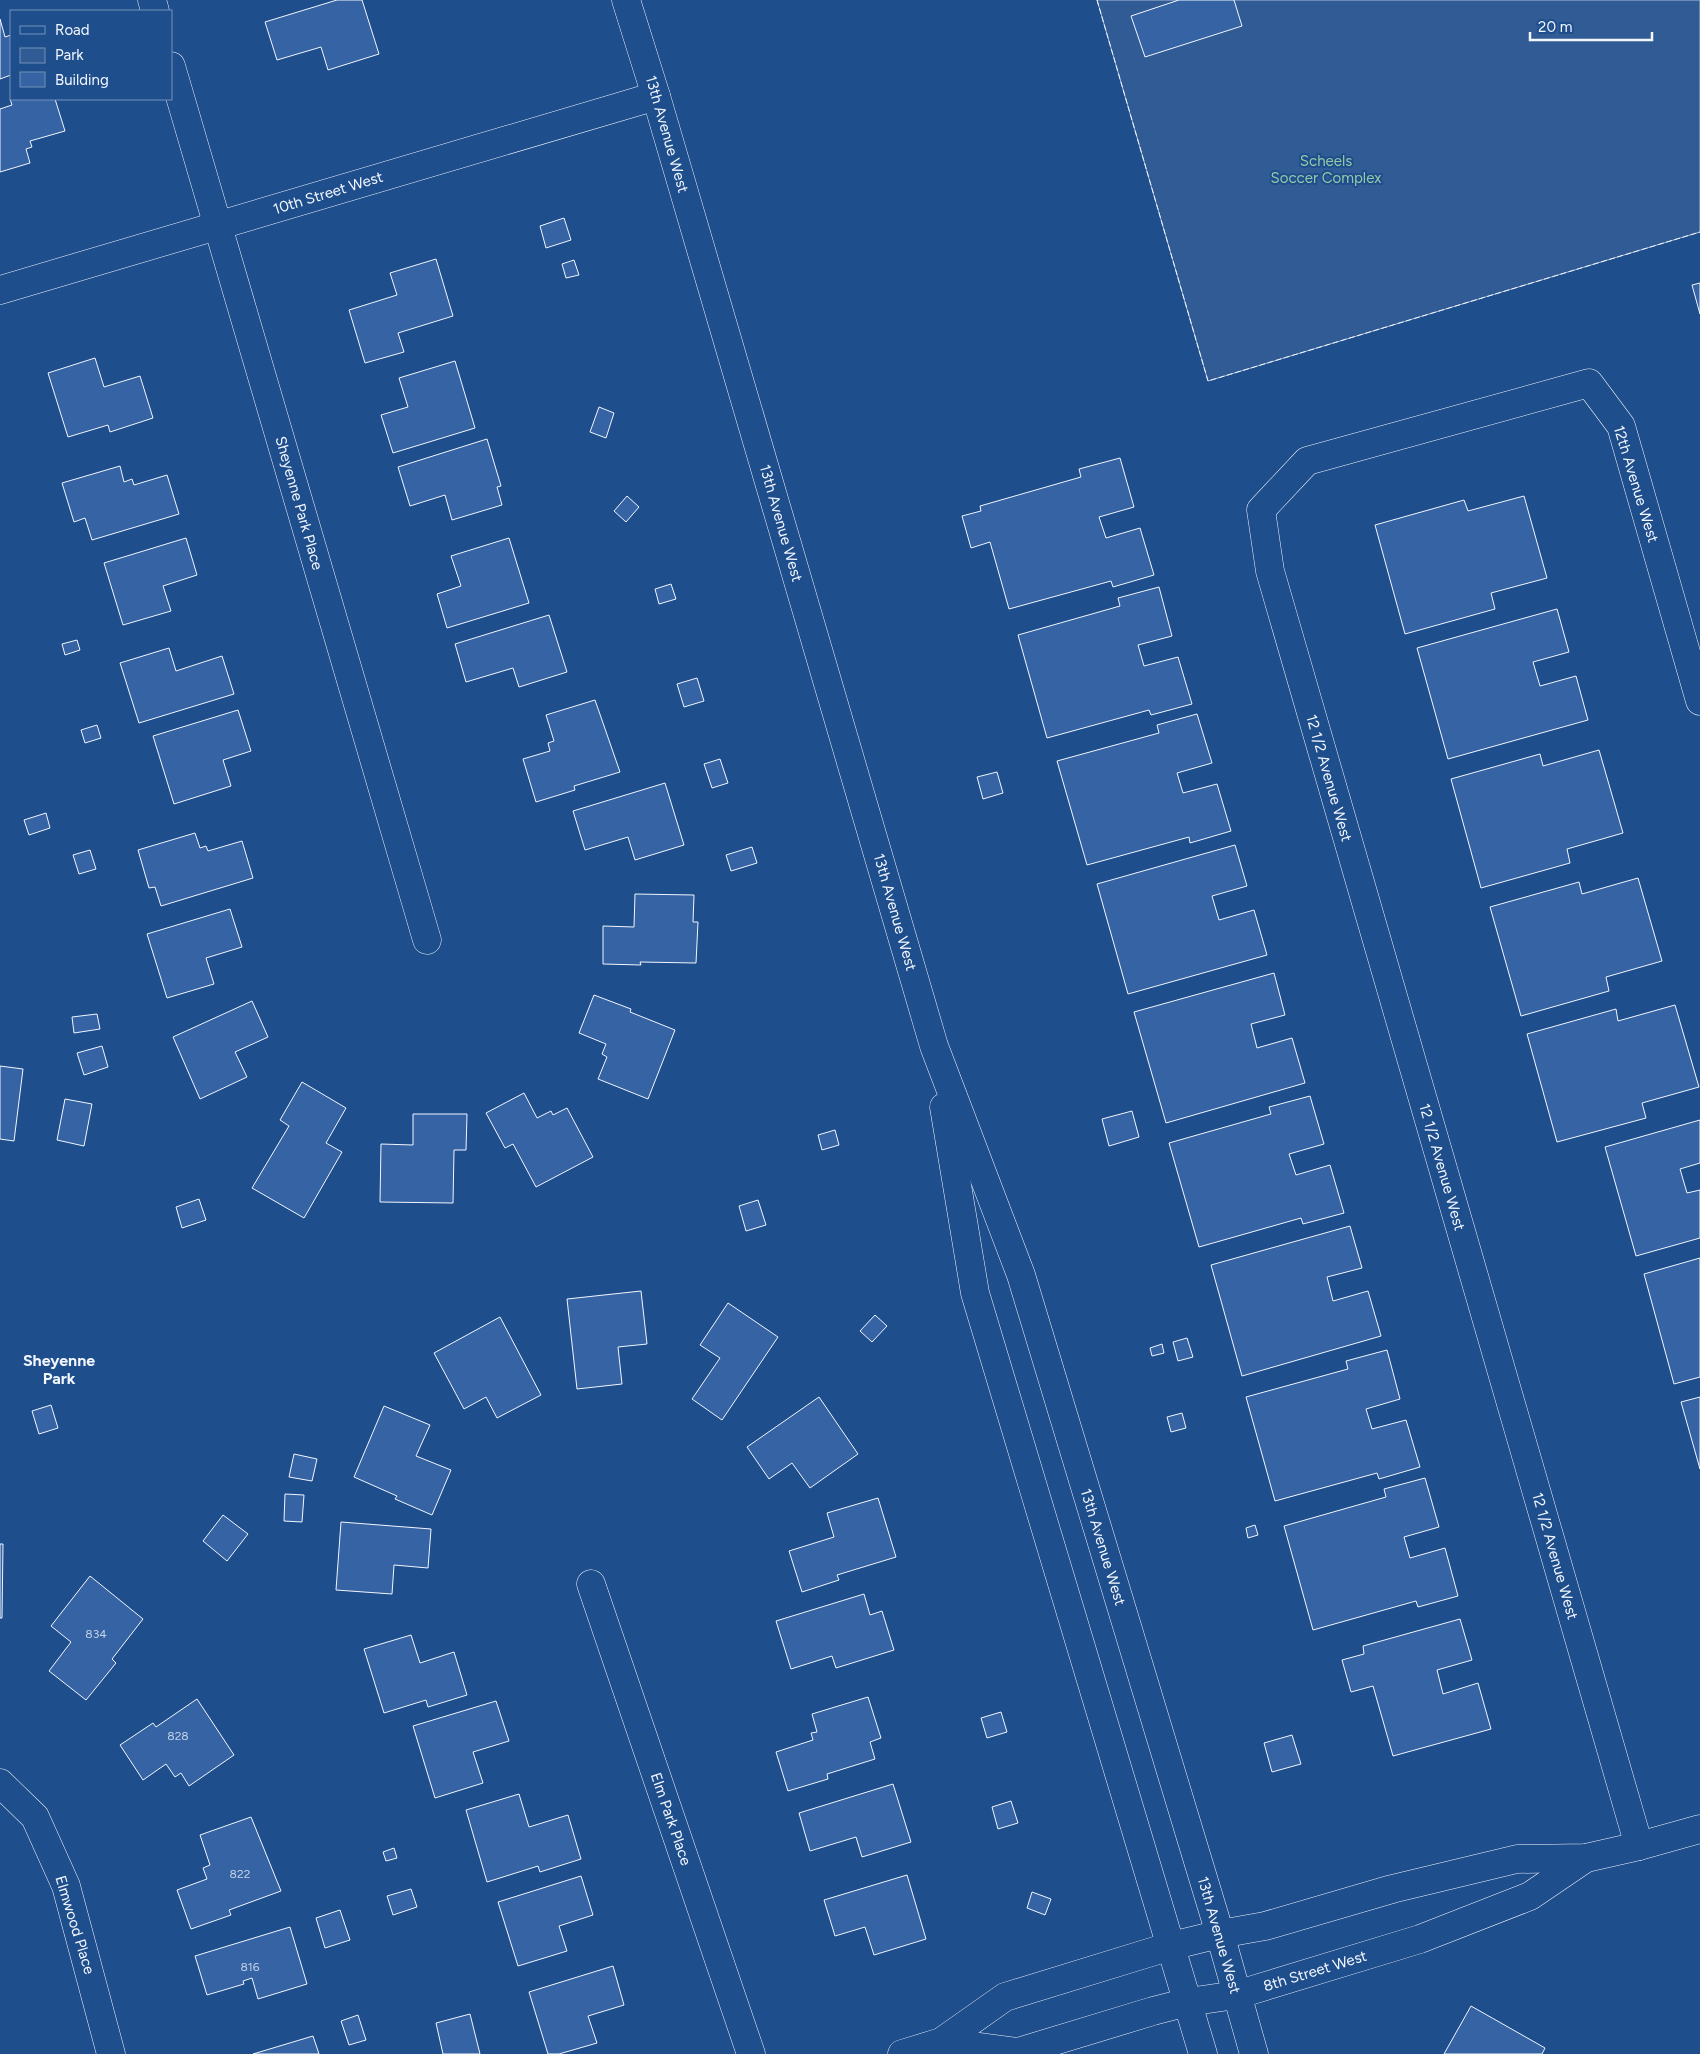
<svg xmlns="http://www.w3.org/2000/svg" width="1700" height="2054" font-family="Figtree,sans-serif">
	<rect width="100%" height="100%" fill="#1f4e8c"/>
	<path fill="#305b95" stroke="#a8bbd7" d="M1097,0H1700V232L1208,381Z"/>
	<g fill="#3563a3" stroke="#f2f6ff">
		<path d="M337,0H362L379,54L328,70L321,47L277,60L265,22Z"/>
		<path d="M1179,0H1234L1242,26L1145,57L1131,16Z"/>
		<path d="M0,19L5,37L11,35V75L0,79Z"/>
		<path d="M10,99H55L65,131L30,141L32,147L26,149L30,163L0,172V109L12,105Z"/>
		<path d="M564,218L571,240L546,248L540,226Z"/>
		<path d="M436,259L453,316L398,333L404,352L365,363L349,310L397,295L390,273Z"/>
		<path d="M574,260L579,275L566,278L562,264Z"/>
		<path d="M1700,283V314L1692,285Z"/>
		<path d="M95,358L104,387L140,376L153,418L110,432L108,425L68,437L48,373Z"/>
		<path d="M455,361L475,428L393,453L381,415L408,407L399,378Z"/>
		<path d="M599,407L614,413L606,438L590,432Z"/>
		<path d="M487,439L501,486L497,487L502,505L452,520L445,495L410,506L398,467Z"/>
		<path d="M1120,458L1134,507L1099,517L1106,538L1140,528L1154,575L1113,587L1111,581L1009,609L990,542L971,548L962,516L981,511L980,506L1081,477L1079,469Z"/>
		<path d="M120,466L124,482L132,479L134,485L167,475L179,514L92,540L85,518L74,522L62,483Z"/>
		<path d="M627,496L639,507L626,522L614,511Z"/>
		<path d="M1524,496L1547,578L1491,593L1495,609L1405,634L1375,525L1464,500L1468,511Z"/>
		<path d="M186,538L197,575L163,586L171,611L123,625L104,563Z"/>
		<path d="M509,538L529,603L447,628L437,594L461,586L451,556Z"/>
		<path d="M671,584L676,599L659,604L655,589Z"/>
		<path d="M1159,587L1172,636L1138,645L1144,666L1178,657L1192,704L1151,715L1149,710L1047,738L1018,635L1120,606L1118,598Z"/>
		<path d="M1557,609L1569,652L1533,662L1540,686L1576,676L1588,720L1448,759L1417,648Z"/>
		<path d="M549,615L567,672L519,687L513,668L466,682L455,644Z"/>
		<path d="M77,640L80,650L65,655L62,644Z"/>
		<path d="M169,648L176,671L222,656L234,694L139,723L120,663Z"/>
		<path d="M697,678L704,701L684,707L677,684Z"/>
		<path d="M595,700L620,772L574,786L575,790L536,802L523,759L550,751L548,743L554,741L546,715Z"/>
		<path d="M238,710L251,751L223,760L231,786L174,804L153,736Z"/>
		<path d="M1197,714L1212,763L1177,773L1183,793L1217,784L1231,831L1190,843L1189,837L1087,865L1057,761L1159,733L1157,725Z"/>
		<path d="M97,725L101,738L85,743L81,730Z"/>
		<path d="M1599,750L1623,833L1567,849L1570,863L1481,888L1451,779L1540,754L1543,766Z"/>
		<path d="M720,759L728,783L712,788L704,764Z"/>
		<path d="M997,772L1003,793L983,799L977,777Z"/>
		<path d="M665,783L684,845L635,860L628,837L585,850L573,811Z"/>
		<path d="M46,813L50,828L29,835L24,820Z"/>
		<path d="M195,833L200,848L206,846L208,851L242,841L253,878L161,906L155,887L149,888L138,850Z"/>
		<path d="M1235,845L1247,886L1212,896L1219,920L1254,910L1267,955L1128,994L1097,884Z"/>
		<path d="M752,847L757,863L731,871L726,855Z"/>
		<path d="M90,850L96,869L79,874L73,855Z"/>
		<path d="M1638,878L1662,961L1606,977L1609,991L1521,1016L1490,907L1579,882L1582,894Z"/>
		<path d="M635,894L694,895L693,922H698L696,963L640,962L641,965L603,964V926L634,927Z"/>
		<path d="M230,909L242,947L206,958L214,984L167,998L147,934Z"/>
		<path d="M1274,973L1285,1015L1251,1024L1257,1048L1292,1038L1305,1083L1166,1123L1134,1012Z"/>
		<path d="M594,995L631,1009L630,1012L675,1030L648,1099L598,1079L607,1057L602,1054L606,1044L579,1033Z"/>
		<path d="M252,1001L268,1037L235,1052L247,1077L200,1099L173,1037Z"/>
		<path d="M1675,1005L1699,1087L1642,1103L1646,1118L1557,1142L1527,1034L1616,1009L1618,1021Z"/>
		<path d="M97,1014L100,1029L74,1033L72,1017Z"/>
		<path d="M102,1046L108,1067L84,1075L77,1053Z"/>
		<path d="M0,1066L23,1069L14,1141L0,1139Z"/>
		<path d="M302,1082L346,1108L326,1143L342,1152L304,1218L252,1188L289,1126L280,1120Z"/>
		<path d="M524,1093L537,1118L551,1111L553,1115L567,1108L593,1157L536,1187L513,1144L505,1148L486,1113Z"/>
		<path d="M1310,1096L1324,1144L1289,1154L1296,1175L1330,1165L1344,1213L1303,1224L1301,1218L1199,1247L1169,1143L1271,1114L1269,1107Z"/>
		<path d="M65,1099L92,1104L84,1146L57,1140Z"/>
		<path d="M1132,1111L1139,1137L1109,1146L1102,1119Z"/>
		<path d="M413,1114H467L466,1150H454L453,1203L380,1202L381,1144L413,1145Z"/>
		<path d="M1700,1120V1163L1680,1169L1687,1193L1700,1190V1238L1636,1256L1605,1147Z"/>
		<path d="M835,1130L839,1145L822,1150L818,1135Z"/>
		<path d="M199,1199L206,1220L182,1228L176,1207Z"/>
		<path d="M758,1200L766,1225L746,1231L739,1206Z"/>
		<path d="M1350,1226L1362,1268L1327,1277L1333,1301L1368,1291L1381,1336L1242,1376L1211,1265Z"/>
		<path d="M1700,1258V1377L1674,1384L1644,1274Z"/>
		<path d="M641,1291L647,1344L618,1347L622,1384L577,1389L567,1299Z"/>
		<path d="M728,1303L778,1337L722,1420L692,1399L720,1358L700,1345Z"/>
		<path d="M875,1315L887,1326L872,1342L860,1331Z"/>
		<path d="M500,1317L541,1395L497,1418L486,1397L464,1409L434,1353Z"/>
		<path d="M1187,1338L1193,1357L1178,1361L1173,1342Z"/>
		<path d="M1162,1344L1164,1353L1152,1356L1150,1348Z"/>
		<path d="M1387,1350L1400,1399L1366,1409L1372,1429L1406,1420L1420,1467L1379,1479L1377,1473L1275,1501L1246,1397L1348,1369L1346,1361Z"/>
		<path d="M819,1397L858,1454L810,1488L792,1463L769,1479L747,1447Z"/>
		<path d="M1700,1397V1469L1681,1402Z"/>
		<path d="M51,1405L58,1428L39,1434L32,1411Z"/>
		<path d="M384,1406L430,1425L416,1456L451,1470L432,1515L395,1499L397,1496L354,1477Z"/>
		<path d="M1182,1413L1186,1428L1171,1432L1167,1417Z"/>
		<path d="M294,1454L317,1459L312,1481L289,1477Z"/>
		<path d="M1425,1478L1439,1527L1404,1537L1410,1558L1445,1548L1458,1596L1418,1607L1416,1601L1313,1630L1284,1526L1386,1497L1384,1489Z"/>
		<path d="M285,1494L304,1495L302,1522L284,1521Z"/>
		<path d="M878,1498L896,1557L837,1575L839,1580L802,1592L789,1551L834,1537L827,1513Z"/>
		<path d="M223,1515L248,1534L227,1561L203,1541Z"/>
		<path d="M341,1522L431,1529L428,1568L394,1565L392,1594L336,1590Z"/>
		<path d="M1255,1525L1258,1535L1248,1538L1246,1528Z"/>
		<path d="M0,1544H3L2,1618H0Z"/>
		<path d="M90,1576L143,1619L112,1659L116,1663L86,1700L49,1671L71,1642L51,1626Z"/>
		<path d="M864,1594L870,1615L882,1611L894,1650L836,1668L832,1656L791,1669L776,1621Z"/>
		<path d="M1460,1619L1472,1660L1437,1670L1443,1694L1478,1683L1491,1729L1393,1756L1373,1686L1351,1692L1342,1660L1364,1654L1363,1646Z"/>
		<path d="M411,1635L420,1663L454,1652L467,1695L428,1707L426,1700L384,1713L364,1649Z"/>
		<path d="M868,1697L881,1738L870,1742L875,1759L827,1774L828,1779L788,1791L776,1752L813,1740L811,1733L817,1732L812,1714Z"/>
		<path d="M197,1699L234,1755L189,1786L181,1773L175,1777L166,1764L143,1780L120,1745L153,1723L156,1727Z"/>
		<path d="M496,1701L509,1741L473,1752L483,1783L435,1798L413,1726Z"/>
		<path d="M1001,1712L1007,1732L987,1738L981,1718Z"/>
		<path d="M1292,1735L1301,1764L1272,1772L1264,1743Z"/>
		<path d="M893,1784L911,1842L862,1857L856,1837L810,1851L799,1813Z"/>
		<path d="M519,1794L529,1827L568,1815L581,1859L540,1872L538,1866L487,1882L466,1810Z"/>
		<path d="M1011,1801L1018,1823L998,1829L992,1807Z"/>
		<path d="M251,1817L281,1891L229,1910L231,1915L191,1929L177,1890L207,1879L203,1868L210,1865L200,1835Z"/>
		<path d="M394,1848L397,1858L386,1861L383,1852Z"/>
		<path d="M907,1875L926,1939L874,1955L865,1927L835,1936L824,1900Z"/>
		<path d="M581,1876L593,1915L559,1926L567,1951L518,1966L498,1902Z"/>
		<path d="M411,1889L417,1907L393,1915L387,1896Z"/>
		<path d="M1032,1892L1051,1899L1045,1915L1027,1908Z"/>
		<path d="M340,1910L350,1940L325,1948L316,1918Z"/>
		<path d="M290,1927L307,1984L258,1999L252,1978L243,1981L244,1984L207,1995L195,1956Z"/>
		<path d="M613,1966L624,2005L588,2016L597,2043L559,2054H548L529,1992Z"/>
		<path d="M1471,2006L1545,2048L1542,2054H1444Z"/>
		<path d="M470,2014L480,2054H443L436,2023Z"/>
		<path d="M358,2015L366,2040L349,2045L341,2021Z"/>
		<path d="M313,2036L319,2054H253Z"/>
	</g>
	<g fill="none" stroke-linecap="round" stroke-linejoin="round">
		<defs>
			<g id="street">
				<path d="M152,0L155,11"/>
				<path d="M626,0L656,96"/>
				<path d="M171,66L427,940"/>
				<path d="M591,1584L751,2054"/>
				<path d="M0,1783L35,1817L66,1886L111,2054"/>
				<path d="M1639,1846L1270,571L1261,510L1307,461L1589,383L1621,426L1700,701"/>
				<path d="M941,2042L1018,2052L1153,2011L1188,2002"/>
				<path d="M902,2054L941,2042L1005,1997L1171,1946"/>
			</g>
			<g id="secondary">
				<path d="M0,290L656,96L934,1046L1021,1275L1220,1934L1254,2054"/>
				<path d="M944,1107L975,1293L1203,2054"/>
				<path d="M1171,1946L1220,1934L1265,1926L1392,1889L1517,1859L1586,1858L1639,1846L1700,1829"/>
				<path d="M1188,2002L1236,1995L1420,1939L1530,1896L1586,1858"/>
			</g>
		</defs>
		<use href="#street" stroke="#f2f6ff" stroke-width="29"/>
		<use href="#secondary" stroke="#f2f6ff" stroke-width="29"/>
		<use href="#street" stroke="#1f4e8c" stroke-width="28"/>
		<use href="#secondary" stroke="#1f4e8c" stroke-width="28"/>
		<path stroke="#f2f6ff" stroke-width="1" stroke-dasharray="6 2.5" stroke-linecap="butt" d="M1097,0L1208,381L1700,232"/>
	</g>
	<g text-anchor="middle" stroke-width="4" stroke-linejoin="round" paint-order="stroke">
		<g font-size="12" fill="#c3d1e8">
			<text x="96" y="1638">834</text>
			<text x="178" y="1740">828</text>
			<text x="240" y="1878">822</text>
			<text x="250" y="1971">816</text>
		</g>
		<g font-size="15" fill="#f2f6ff" stroke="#1f4e8c">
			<text transform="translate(667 134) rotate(74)" y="5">13th Avenue West</text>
			<text transform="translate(328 193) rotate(-17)" y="5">10th Street West</text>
			<text transform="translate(1636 484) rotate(73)" y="5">12th Avenue West</text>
			<text transform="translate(299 503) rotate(74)" y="5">Sheyenne Park Place</text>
			<text transform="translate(781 523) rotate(74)" y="5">13th Avenue West</text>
			<text transform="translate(1329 778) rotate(74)" y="5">12 1/2 Avenue West</text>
			<text transform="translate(895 912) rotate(74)" y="5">13th Avenue West</text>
			<text transform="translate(1442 1167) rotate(74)" y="5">12 1/2 Avenue West</text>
			<text transform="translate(1103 1547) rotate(73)" y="5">13th Avenue West</text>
			<text transform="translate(1555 1556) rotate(74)" y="5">12 1/2 Avenue West</text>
			<text transform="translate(671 1819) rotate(71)" y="5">Elm Park Place</text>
			<text transform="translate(75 1925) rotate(73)" y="5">Elmwood Place</text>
			<text transform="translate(1219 1935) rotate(74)" y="5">13th Avenue West</text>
			<text transform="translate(1315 1971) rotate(-17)" y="5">8th Street West</text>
		</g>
		<g font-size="15" fill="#97c8a6" stroke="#1f4e8c">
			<text x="1326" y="166">Scheels<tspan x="1326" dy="17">Soccer Complex</tspan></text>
		</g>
		<g font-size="16" font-weight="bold" fill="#f2f6ff" stroke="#1f4e8c">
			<text x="59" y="1366">Sheyenne<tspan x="59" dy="18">Park</tspan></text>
		</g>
	</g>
	<rect x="10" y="10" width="162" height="90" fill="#1f4e8c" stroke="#7391ba"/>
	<rect x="20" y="26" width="25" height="8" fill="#1f4e8c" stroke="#7391ba"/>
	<text x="55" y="35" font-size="15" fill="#f2f6ff">Road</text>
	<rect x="20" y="48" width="25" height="15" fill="#305b95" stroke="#7391ba"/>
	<text x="55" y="60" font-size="15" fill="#f2f6ff">Park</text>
	<rect x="20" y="72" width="25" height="15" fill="#3563a3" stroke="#7391ba"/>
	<text x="55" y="85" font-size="15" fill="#f2f6ff">Building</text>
	<path d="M1530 32v8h122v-8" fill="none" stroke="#f2f6ff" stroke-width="2.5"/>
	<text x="1538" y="32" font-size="15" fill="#f2f6ff" stroke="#1f4e8c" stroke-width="4" paint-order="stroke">20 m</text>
</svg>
